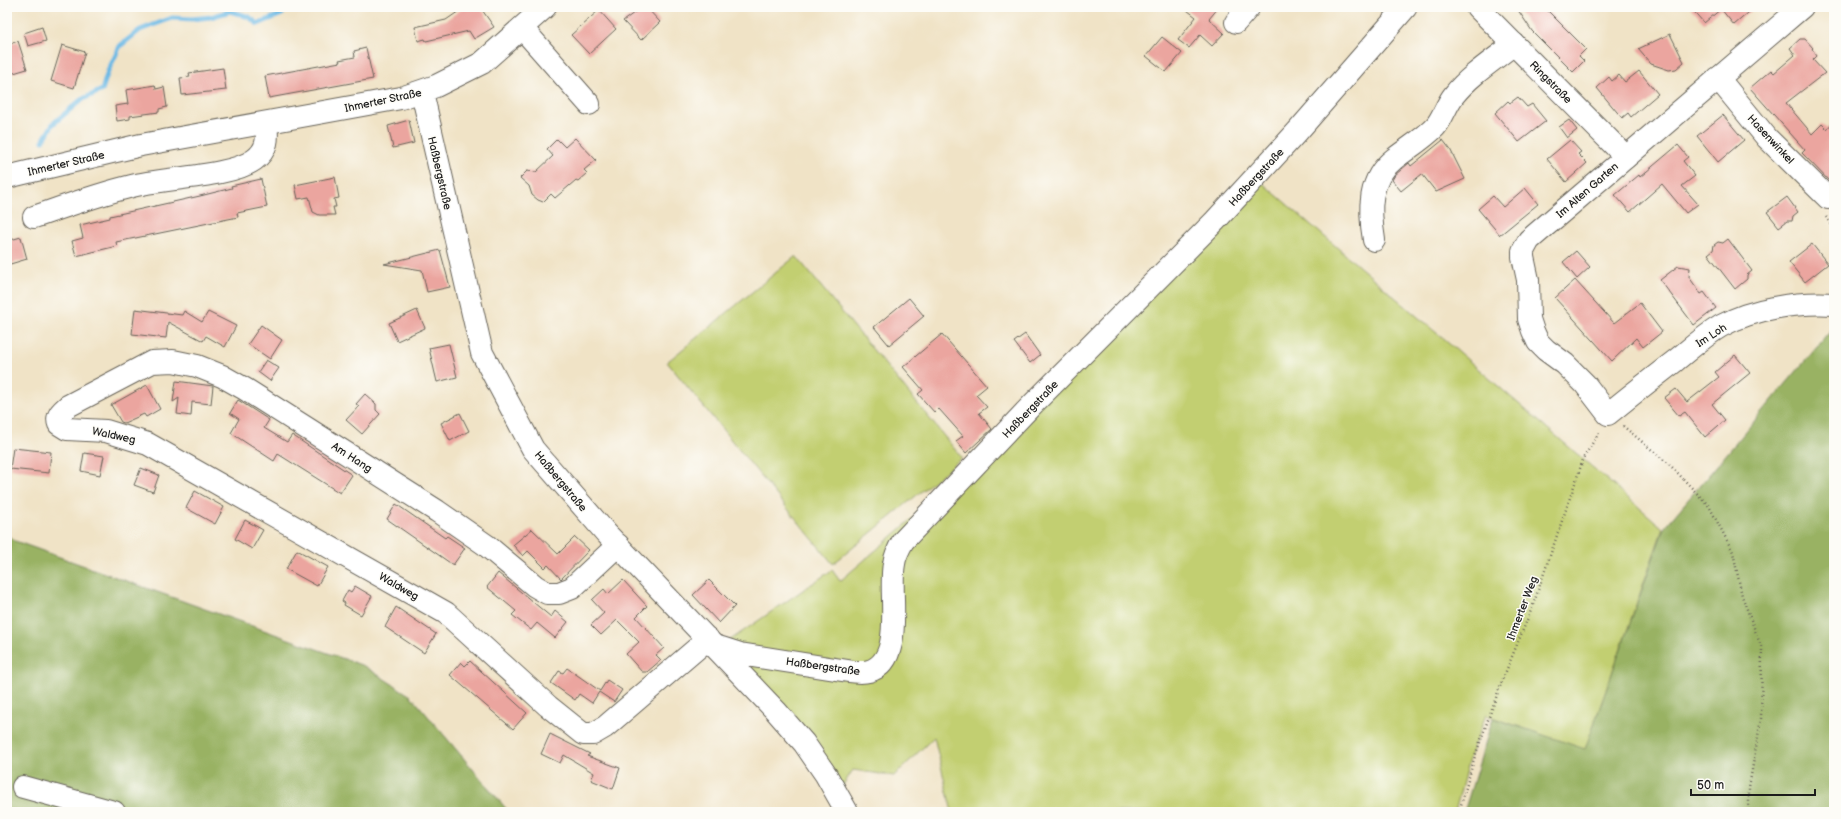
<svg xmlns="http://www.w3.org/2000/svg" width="1841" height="819" font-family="'Balsamiq Sans',sans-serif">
	<rect width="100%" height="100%" fill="#fdfcf7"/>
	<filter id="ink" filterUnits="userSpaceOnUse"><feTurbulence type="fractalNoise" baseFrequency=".025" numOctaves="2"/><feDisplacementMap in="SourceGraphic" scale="8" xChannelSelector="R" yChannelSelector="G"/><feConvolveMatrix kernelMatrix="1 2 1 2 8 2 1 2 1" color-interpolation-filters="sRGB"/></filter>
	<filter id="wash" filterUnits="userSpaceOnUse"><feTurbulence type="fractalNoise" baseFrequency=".012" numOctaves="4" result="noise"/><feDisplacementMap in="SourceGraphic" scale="16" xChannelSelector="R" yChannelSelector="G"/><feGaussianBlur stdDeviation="0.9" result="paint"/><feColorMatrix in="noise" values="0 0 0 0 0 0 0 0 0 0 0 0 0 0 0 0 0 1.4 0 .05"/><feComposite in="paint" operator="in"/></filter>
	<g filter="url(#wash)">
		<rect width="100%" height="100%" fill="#f0e3c6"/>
		<g fill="#c2cf71" stroke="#6f7646">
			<path d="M1260,181L1663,528L1585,750L1486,715L1470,755L1455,812H952L934,737L894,776L853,770L841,788L723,645L832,570L840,581L925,508Z"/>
			<path d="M796,256L962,458L833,564L667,362Z"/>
		</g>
		<g fill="#99b263" stroke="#5a6740">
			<path d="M1834,327V812H1464L1493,718L1585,749L1664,528Z"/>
			<path d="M7,535L15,541L364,666L411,696L509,812H7Z"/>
		</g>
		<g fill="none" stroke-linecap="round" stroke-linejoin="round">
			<path stroke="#69b8e4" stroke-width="5" d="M43,141L53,124L81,100L102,90L108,71L120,46L140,30L172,18L192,19L211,17L230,11L249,17L258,24L282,14"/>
		</g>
		<g id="blocks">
			<g fill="#eba59f">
				<path d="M465,7H480L494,27L474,39L469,31L426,41L425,39L418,41L415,27L446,20Z"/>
				<path d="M642,7H646L660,22L641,40L623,21Z"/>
				<path d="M1183,7H1219L1209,19L1224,33L1212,46L1200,35L1189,48L1178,40L1196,17Z"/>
				<path d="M1516,7H1544L1586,49L1579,56L1584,61L1573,72L1532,31Z"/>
				<path d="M1690,7H1755L1734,25L1721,9L1704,23Z"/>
				<path d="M599,10L616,29L589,54L571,35Z"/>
				<path d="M42,27L46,41L28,46L24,33Z"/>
				<path d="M1670,34L1684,62L1676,69L1669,70L1651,64L1638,49Z"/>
				<path d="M1162,37L1182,53L1166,72L1146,56Z"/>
				<path d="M1800,39H1805L1813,48L1812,49L1817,56L1813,60L1825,73L1786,103L1812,134L1822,124L1827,129L1834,121V186L1802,153L1805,150L1750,88L1771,70L1774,73L1795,55L1790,48Z"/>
				<path d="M18,41L27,69L7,75V45Z"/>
				<path d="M62,45L85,52L74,88L51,81Z"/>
				<path d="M366,48L373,79L269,98L265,76L340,62L339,60L355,57L354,51Z"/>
				<path d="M223,68L226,90L182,95L180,78L190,77L189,73Z"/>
				<path d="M1639,71L1658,94L1631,117L1628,113L1622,118L1597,88L1609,77L1612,81L1619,75L1625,82Z"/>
				<path d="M155,85L156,89L164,87L167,107L159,109V112L130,116V119L117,121L115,106L128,104L126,90Z"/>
				<path d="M1518,97L1527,107L1532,104L1546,121L1519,142L1495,113L1508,101L1510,103Z"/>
				<path d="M1723,115L1744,140L1718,162L1697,136Z"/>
				<path d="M409,120L414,143L393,148L388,126Z"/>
				<path d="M1569,120L1577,130L1567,138L1559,127Z"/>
				<path d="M575,138L596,160L584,170L587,173L578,181L576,180L555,198L551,194L543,202L538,200L532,195L529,186L520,178L527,171L536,172L553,156L547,149L557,139L565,147Z"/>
				<path d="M1443,140L1450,149L1465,179L1436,192L1422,174L1401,191L1392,180L1395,175L1409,163L1411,166Z"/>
				<path d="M1570,140L1581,152L1578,154L1587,163L1566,182L1547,159Z"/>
				<path d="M1678,145L1688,157L1683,161L1695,176L1682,186L1698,204L1686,213L1662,184L1630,212L1615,195L1639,175L1640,177Z"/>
				<path d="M335,177L339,198L334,199L336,207H333L335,215H319L313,212L309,197L298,199L295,185Z"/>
				<path d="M261,179L267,207L237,213L238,217L116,242L117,246L76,256L72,241L83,238L80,225L110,218V216L200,196L232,188L231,186Z"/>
				<path d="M1525,188L1538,204L1500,235L1478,209L1493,196L1503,207Z"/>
				<path d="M1787,197L1798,212L1793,216L1792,221H1787L1779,227L1767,212Z"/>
				<path d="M21,237L27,259L7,265V241Z"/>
				<path d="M1728,239L1752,271L1747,275V279L1735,289L1708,254L1713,250L1714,245L1718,242L1723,243Z"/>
				<path d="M1812,244L1828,264L1805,282L1789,262Z"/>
				<path d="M440,250L450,287L427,292L422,270L384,264Z"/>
				<path d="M1576,251L1590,267L1577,279L1563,262Z"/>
				<path d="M1678,266L1690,268L1689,277L1701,294L1704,292L1716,308L1694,325L1660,280Z"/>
				<path d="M1575,280L1614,323L1640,303L1662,332L1643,347L1636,338L1612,361L1555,298Z"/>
				<path d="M909,298L924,316L889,345L874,327Z"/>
				<path d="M135,309L182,315L184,311L202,322L208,312L236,326L225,347L206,336L203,341L168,322L166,338L132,334Z"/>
				<path d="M417,310L425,328L397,341L389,323Z"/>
				<path d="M261,325L282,340L270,359L248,344Z"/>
				<path d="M942,334L987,386L976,395L987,407L979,413L992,429L966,453L956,441L963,436L939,409L935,413L918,394L923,390L903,367Z"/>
				<path d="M1025,334L1040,355L1030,363L1014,342Z"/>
				<path d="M449,344L457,377L437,382L429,348Z"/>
				<path d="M1735,355L1750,373L1712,404L1725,420L1705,437L1685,412L1679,416L1664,398L1676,389L1687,402L1719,377L1715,372Z"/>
				<path d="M266,360L279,368L270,381L258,372Z"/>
				<path d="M176,381L213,386L211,404L192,402L191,416L177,414L179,398L173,402Z"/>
				<path d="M147,385L160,409L146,417L144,414L124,423L121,422L111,405Z"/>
				<path d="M365,394L376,404V410L380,414L362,434L346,420L359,406L356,404Z"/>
				<path d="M238,400L269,420L264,428L287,442L292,435L352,475L340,493L278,454L274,461L231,433L239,419L230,413Z"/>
				<path d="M460,413L469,431L450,441L441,423Z"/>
				<path d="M13,448L51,452L49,473L10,469Z"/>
				<path d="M84,453L104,456L100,475L81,471Z"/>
				<path d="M141,468L159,475L153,492L134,485Z"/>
				<path d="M195,491L224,507L215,524L186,508Z"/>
				<path d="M396,504L445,538L447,536L465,548L453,565L387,519Z"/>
				<path d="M245,520L263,530L252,549L235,539Z"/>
				<path d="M532,529L558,554L575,537L589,550L561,579L548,565L545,568L528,551L523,556L513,545Z"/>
				<path d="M297,550L328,567L317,586L286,569Z"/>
				<path d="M498,573L551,617L555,611L568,622L555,638L537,623L531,630L512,615L516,611L487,587Z"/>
				<path d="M623,580L647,606L636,617L664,648L656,655L661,660L647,672H642L626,654L639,642L617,620L601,635L591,625L604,613L592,600L604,589L608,594Z"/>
				<path d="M709,580L735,606L719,623L693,595Z"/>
				<path d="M355,586L372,596L361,615L344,605L345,603L342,601L348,590L351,592Z"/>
				<path d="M396,607L436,634L424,653L385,627Z"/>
				<path d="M470,661L527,713L513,729L450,675L461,662L465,666Z"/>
				<path d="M567,668L600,691L607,680L622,690L614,702L599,692L592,703L579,694L575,700L551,683L559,671L563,673Z"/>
				<path d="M550,734L590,754L587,756L620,768L613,789L591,780L594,773L564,755L560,763L541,754Z"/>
			</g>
		</g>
	</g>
	<g filter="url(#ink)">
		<use href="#blocks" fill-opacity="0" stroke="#666258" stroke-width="1"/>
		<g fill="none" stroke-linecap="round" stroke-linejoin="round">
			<defs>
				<g id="minor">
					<path d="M1477,7L1626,157"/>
					<path d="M1802,7L1529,240L1523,251V257L1528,280L1529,319L1533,331L1538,342L1546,350L1565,364L1585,384L1608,414C1630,396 1653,378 1675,361C1690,349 1704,336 1721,326C1754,308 1797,302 1834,304"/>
					<path d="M1236,22L1249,7"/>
					<path d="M522,28L589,104"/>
					<path d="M1718,78L1767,138L1828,198"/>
					<path d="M422,92L482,353L533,449L606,533L776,711L804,743L826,775L847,812"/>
					<path d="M34,217C66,206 99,194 132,186C163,178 230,177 254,160C268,150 268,138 266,123"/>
					<path d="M1374,240C1369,210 1368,179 1394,159C1408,148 1422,140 1435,127C1443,118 1446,105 1454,95C1470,75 1494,60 1514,44"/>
					<path d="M618,545L572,588L559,593H547L535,586L486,545L437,511L245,389L222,376L197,366L173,361L152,362L68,406C62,411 56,416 59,424L67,429L106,431L148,444L446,613L548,706L583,734H593L605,727L708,639"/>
					<path d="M715,646L740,654L848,671C855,672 862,673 869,671C906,661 888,592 894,564C895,555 899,548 903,541L1031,406L1215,221L1297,132L1406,7"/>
					<path d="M23,787L114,812"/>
				</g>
				<path id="major" d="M7,177L141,145L401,98L436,86L482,63L545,7"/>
			</defs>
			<use href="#minor" stroke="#666258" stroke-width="24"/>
			<use href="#major" stroke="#666258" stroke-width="24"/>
			<g stroke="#666258" stroke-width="2.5" stroke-dasharray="1 3" stroke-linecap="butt">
				<path d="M1826,217L1834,228"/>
				<path d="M1623,426L1670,465L1709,506L1733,552L1742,596L1762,649L1761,719L1749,787V812"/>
				<path d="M1459,812L1475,756L1502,681L1532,608L1584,457L1600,431"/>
			</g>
			<use href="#minor" stroke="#fff" stroke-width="22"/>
			<use href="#major" stroke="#fff" stroke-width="22"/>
		</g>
	</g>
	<g text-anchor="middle" stroke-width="3" stroke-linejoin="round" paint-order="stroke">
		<g font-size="11" fill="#1c1c1c" stroke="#fdfcf7">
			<text transform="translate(1551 82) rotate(45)" y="4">Ringstraße</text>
			<text transform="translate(383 100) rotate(-12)" y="4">Ihmerter Straße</text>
			<text transform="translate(1771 139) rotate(47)" y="4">Hasenwinkel</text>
			<text transform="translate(66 163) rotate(-13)" y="4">Ihmerter Straße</text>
			<text transform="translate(440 173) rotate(77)" y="4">Haßbergstraße</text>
			<text transform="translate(1256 177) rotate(-47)" y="4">Haßbergstraße</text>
			<text transform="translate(1587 190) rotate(-41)" y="4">Im Alten Garten</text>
			<text transform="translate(1711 335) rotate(-33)" y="4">Im Loh</text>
			<text transform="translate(1030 409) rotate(-46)" y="4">Haßbergstraße</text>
			<text transform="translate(114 435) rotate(12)" y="4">Waldweg</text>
			<text transform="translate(352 457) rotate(33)" y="4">Am Hang</text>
			<text transform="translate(561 481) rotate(50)" y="4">Haßbergstraße</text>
			<text transform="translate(399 586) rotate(30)" y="4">Waldweg</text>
			<text transform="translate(1522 608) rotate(-69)" y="4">Ihmerter Weg</text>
			<text transform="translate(823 666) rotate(8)" y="4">Haßbergstraße</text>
		</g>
	</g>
	<rect width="1841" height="819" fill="none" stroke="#fdfcf7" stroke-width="24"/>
	<path d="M1691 789v6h124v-6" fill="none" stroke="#1c1c1c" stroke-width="2"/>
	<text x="1697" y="789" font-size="12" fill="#1c1c1c" stroke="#fdfcf7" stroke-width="3" paint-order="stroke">50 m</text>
</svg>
